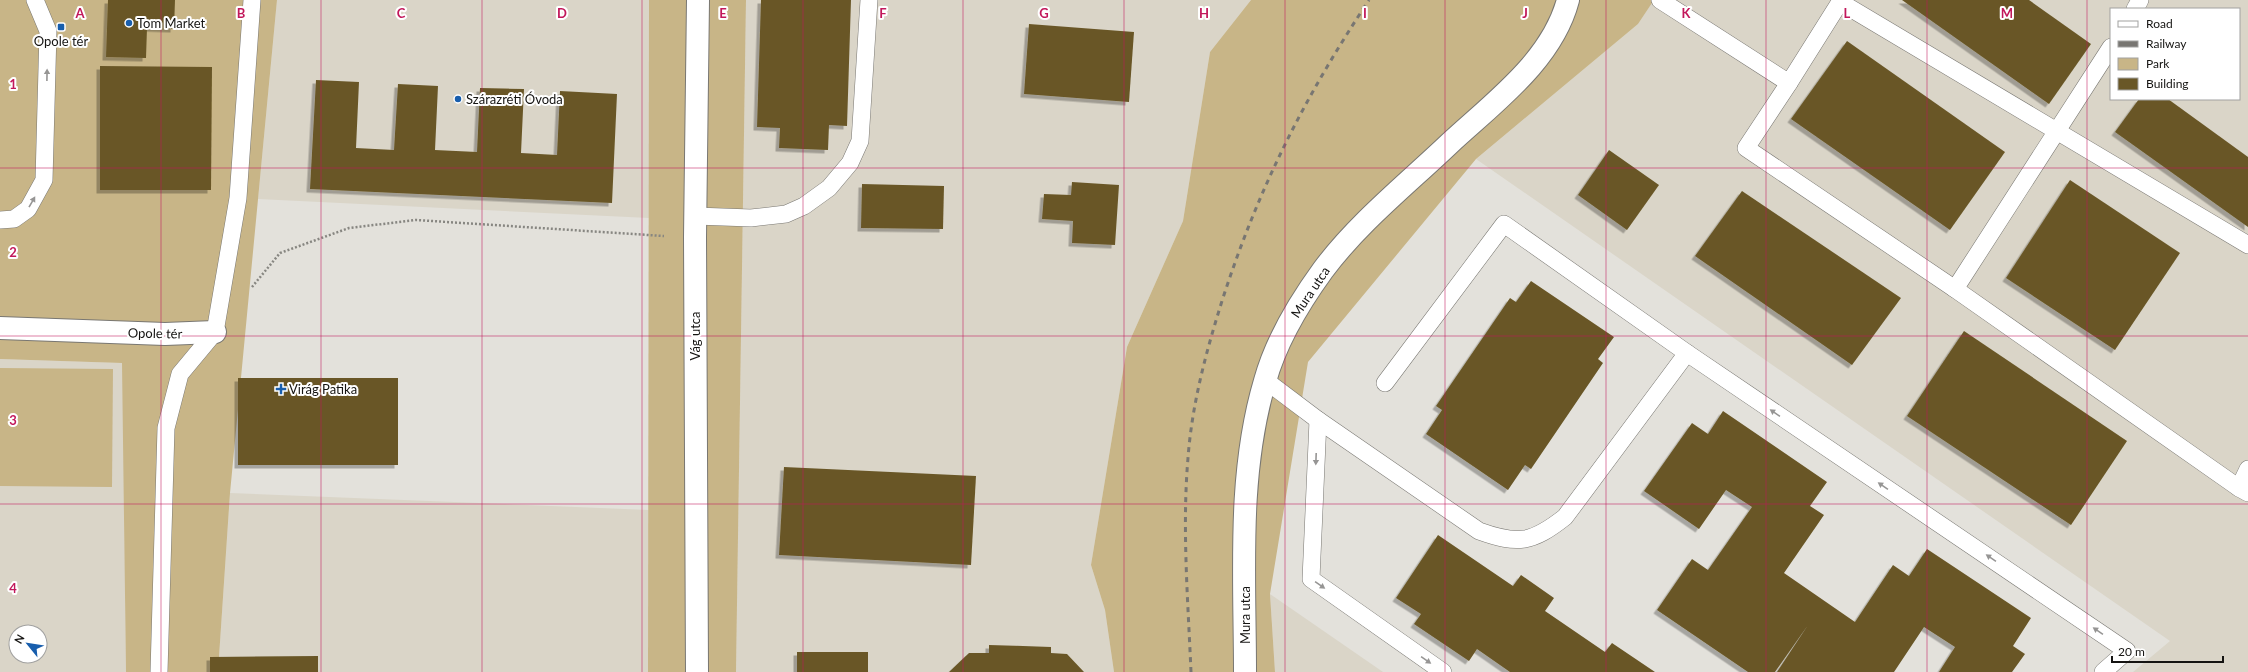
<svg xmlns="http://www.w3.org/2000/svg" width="2248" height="672" font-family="Lato,sans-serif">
	<defs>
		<filter id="shadow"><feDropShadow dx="-3.5" dy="3.5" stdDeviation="0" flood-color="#0004"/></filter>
	</defs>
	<rect width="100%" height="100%" fill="#e3e1db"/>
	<g fill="#dad5c8" fill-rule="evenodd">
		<path d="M277,0H649V218L258,199Z"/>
		<path d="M746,0H1251L1210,52L1183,221L1127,347L1091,565L1105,610L1114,672H736Z"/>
		<path d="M1654,0H2248V672H2133L2170,641L1476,159L1638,24ZM2111,9H2239V99H2111Z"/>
		<path d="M0,359L123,363L126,672H0ZM16,632H40V656H16Z"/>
		<path d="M230,493L649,510L648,672H218Z"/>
		<path d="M1270,594L1383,672H1275Z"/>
	</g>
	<g fill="#c8b587">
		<path d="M0,0H277L230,493L218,672H126L122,363L0,359Z"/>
		<path d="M649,0H746L736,672H648Z"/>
		<path d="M1251,0H1654L1638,24L1476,159L1308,362L1270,594L1275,672H1114L1105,610L1091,565L1127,347L1183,221L1210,52Z"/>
		<path d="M0,368L113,369L112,487L0,486Z"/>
	</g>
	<g fill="#695727" filter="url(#shadow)">
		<path d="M108,0H175L174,29L147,28L146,58L106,57Z"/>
		<path d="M761,0H851L847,126L829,125L828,150L779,148L780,128L757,127Z"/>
		<path d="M1902,0H2029L2091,44L2049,104Z"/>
		<path d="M1029,24L1134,32L1129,102L1024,94Z"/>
		<path d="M1847,41L2005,152L1950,230L1791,119Z"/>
		<path d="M100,66L212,67L211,190H100Z"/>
		<path d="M316,80L359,82L356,148L394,150L398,84L438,86L435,150L477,152L480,88L524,89L521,153L557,155L560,91L617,94L612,203L310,189Z"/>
		<path d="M2139,99H2168L2248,157V227L2115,132Z"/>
		<path d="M1609,150L1659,185L1627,230L1578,195Z"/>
		<path d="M2070,180L2180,253L2115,350L2006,278Z"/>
		<path d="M1072,182L1119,185L1115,245L1072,243L1073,221L1042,219L1044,194L1071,195Z"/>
		<path d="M862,184L944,186L943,229L861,228Z"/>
		<path d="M1742,191L1901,298L1852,365L1695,256Z"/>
		<path d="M1531,281L1614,337L1598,359L1603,363L1531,469L1525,465L1508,490L1426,434L1442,410L1436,406L1510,298L1516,302Z"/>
		<path d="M1964,331L2127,441L2071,525L1907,416Z"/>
		<rect x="238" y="378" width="160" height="87"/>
		<path d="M1723,411L1827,482L1810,506L1824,515L1784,573L1855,622L1893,565L1909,576L1927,549L2031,618L2013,646L2025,654L2012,672H1939L1955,647L1924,627L1894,672H1777L1808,625L1775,672H1748L1657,610L1692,559L1708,570L1752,507L1726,490L1699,529L1644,491L1692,423L1708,434Z"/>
		<path d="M784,467L976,476L971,565L779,555Z"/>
		<path d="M1438,535L1513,586L1521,575L1554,598L1545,611L1605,652L1612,643L1655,672H1510L1477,649L1469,661L1414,624L1421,614L1396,598Z"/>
		<path d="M989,645L1051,647V653L1067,654L1084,672H949L969,653H989Z"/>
		<rect x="797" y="652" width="71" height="20"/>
		<path d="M318,656V672H210V657Z"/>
	</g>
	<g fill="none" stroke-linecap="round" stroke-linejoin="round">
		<defs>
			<g id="lane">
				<path d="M1660,0L1789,83L1840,2L2248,245"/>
				<path d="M2135,9L2140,0"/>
				<path d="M2111,47L1955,289L2239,488"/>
				<path d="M1789,83L1746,148L1955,289"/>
				<path d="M695,216L751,218L786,214L804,206L829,188L850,163L860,141L869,0"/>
				<path d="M0,220L14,219L28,209L44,180L48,31L35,0"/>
				<path d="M1265,380L1318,420L1479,531C1518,545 1532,543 1565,517L1687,353"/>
				<path d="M1385,383L1504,224L1687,353L2127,651L2103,672"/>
				<path d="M1318,420L1311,579L1443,672"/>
				<path d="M2248,493L2239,488L2248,469"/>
				<path d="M159,672L166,428L180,374L215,332L238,198L252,0"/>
			</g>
			<g id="street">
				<path d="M0,328L165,334L215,332"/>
				<path d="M697,672L695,237L698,0"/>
				<path d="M1245,672C1245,576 1237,475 1265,381C1276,341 1299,303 1323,270C1358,223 1407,184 1449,144C1493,103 1552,61 1568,0"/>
			</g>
		</defs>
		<use href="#lane" stroke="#797772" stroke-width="18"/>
		<use href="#street" stroke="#797772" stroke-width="24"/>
		<path stroke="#878681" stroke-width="2.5" stroke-dasharray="2 2" stroke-linecap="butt" d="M252,287L280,253L349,228L416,220L664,236"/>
		<use href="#lane" stroke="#fff" stroke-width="17"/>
		<use href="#street" stroke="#fff" stroke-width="22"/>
		<path stroke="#787672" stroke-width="3" stroke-dasharray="5 5" stroke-linecap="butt" d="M1191,672C1188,601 1182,528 1188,458C1192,404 1206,352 1222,301C1258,189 1304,98 1369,0"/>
	</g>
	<defs><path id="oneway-solid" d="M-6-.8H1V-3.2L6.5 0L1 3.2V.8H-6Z"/></defs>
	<g fill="#969594">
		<use href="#oneway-solid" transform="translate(47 75) rotate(-89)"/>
		<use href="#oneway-solid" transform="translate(32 202) rotate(-60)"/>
		<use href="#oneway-solid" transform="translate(1775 413) rotate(-146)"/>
		<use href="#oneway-solid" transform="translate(1316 459) rotate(92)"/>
		<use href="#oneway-solid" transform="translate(1883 486) rotate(-146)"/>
		<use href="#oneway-solid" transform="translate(1991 558) rotate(-146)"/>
		<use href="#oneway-solid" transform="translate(1320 585) rotate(35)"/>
		<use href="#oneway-solid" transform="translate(2098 631) rotate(-146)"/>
		<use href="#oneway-solid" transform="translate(1426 660) rotate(35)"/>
	</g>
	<path fill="none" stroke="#c2185b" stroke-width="1" stroke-opacity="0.55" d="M161,0V672M321,0V672M482,0V672M642,0V672M803,0V672M963,0V672M1124,0V672M1285,0V672M1445,0V672M1606,0V672M1766,0V672M1927,0V672M2087,0V672M0,168H2248M0,336H2248M0,504H2248"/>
	<g fill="#185ead" stroke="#fff" stroke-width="1.5">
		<circle cx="129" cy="23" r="4"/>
		<rect x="57" y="23" width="8" height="8" rx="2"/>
		<circle cx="458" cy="99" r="4"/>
		<path d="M279 383h4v4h4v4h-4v4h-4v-4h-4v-4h4z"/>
	</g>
	<g text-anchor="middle" stroke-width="4" stroke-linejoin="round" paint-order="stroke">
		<g font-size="13" fill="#151412" stroke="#fff" text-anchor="start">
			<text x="137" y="28">Tom Market</text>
			<text x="61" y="46" text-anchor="middle">Opole tér</text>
			<text x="466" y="104">Szárazréti Óvoda</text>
			<text x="289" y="394">Virág Patika</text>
		</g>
		<g font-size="13" fill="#151412" stroke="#fff">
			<text transform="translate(1310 292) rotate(-56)" y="5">Mura utca</text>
			<text transform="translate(155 333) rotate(1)" y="5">Opole tér</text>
			<text transform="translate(695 336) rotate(-90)" y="5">Vág utca</text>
			<text transform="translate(1245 615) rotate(-90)" y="5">Mura utca</text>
		</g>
	</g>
	<g font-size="13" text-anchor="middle" font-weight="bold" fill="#c2185b" stroke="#fff" stroke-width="4" stroke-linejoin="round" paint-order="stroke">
		<text x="80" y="18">A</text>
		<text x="241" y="18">B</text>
		<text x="401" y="18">C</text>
		<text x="562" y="18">D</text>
		<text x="723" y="18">E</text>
		<text x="883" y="18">F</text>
		<text x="1044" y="18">G</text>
		<text x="1204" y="18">H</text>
		<text x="1365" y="18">I</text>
		<text x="1525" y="18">J</text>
		<text x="1686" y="18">K</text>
		<text x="1847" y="18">L</text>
		<text x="2007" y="18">M</text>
		<text x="13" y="89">1</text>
		<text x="13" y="257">2</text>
		<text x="13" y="425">3</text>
		<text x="13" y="593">4</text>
	</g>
	<rect x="2110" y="8" width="130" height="92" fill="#ffffff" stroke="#a1a1a0"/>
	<rect x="2118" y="21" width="20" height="6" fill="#ffffff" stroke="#a1a1a0"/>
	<text x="2146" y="28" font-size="12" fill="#151412">Road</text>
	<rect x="2118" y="41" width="20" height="6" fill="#787672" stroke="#a1a1a0"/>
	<text x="2146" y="48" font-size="12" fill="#151412">Railway</text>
	<rect x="2118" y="58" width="20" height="12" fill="#c8b587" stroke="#a1a1a0"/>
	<text x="2146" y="68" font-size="12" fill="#151412">Park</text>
	<rect x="2118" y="78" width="20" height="12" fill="#695727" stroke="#a1a1a0"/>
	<text x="2146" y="88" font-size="12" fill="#151412">Building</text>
	<g transform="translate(28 644) rotate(300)"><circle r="19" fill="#ffffff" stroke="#a1a1a0"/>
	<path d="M0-3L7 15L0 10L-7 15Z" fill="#185ead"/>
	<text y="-6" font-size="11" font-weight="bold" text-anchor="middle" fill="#151412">N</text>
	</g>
	<path d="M2112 656v6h111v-6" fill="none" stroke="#151412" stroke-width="2"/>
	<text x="2118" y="656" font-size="12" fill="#151412" stroke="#ffffff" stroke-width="3" paint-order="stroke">20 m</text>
</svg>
